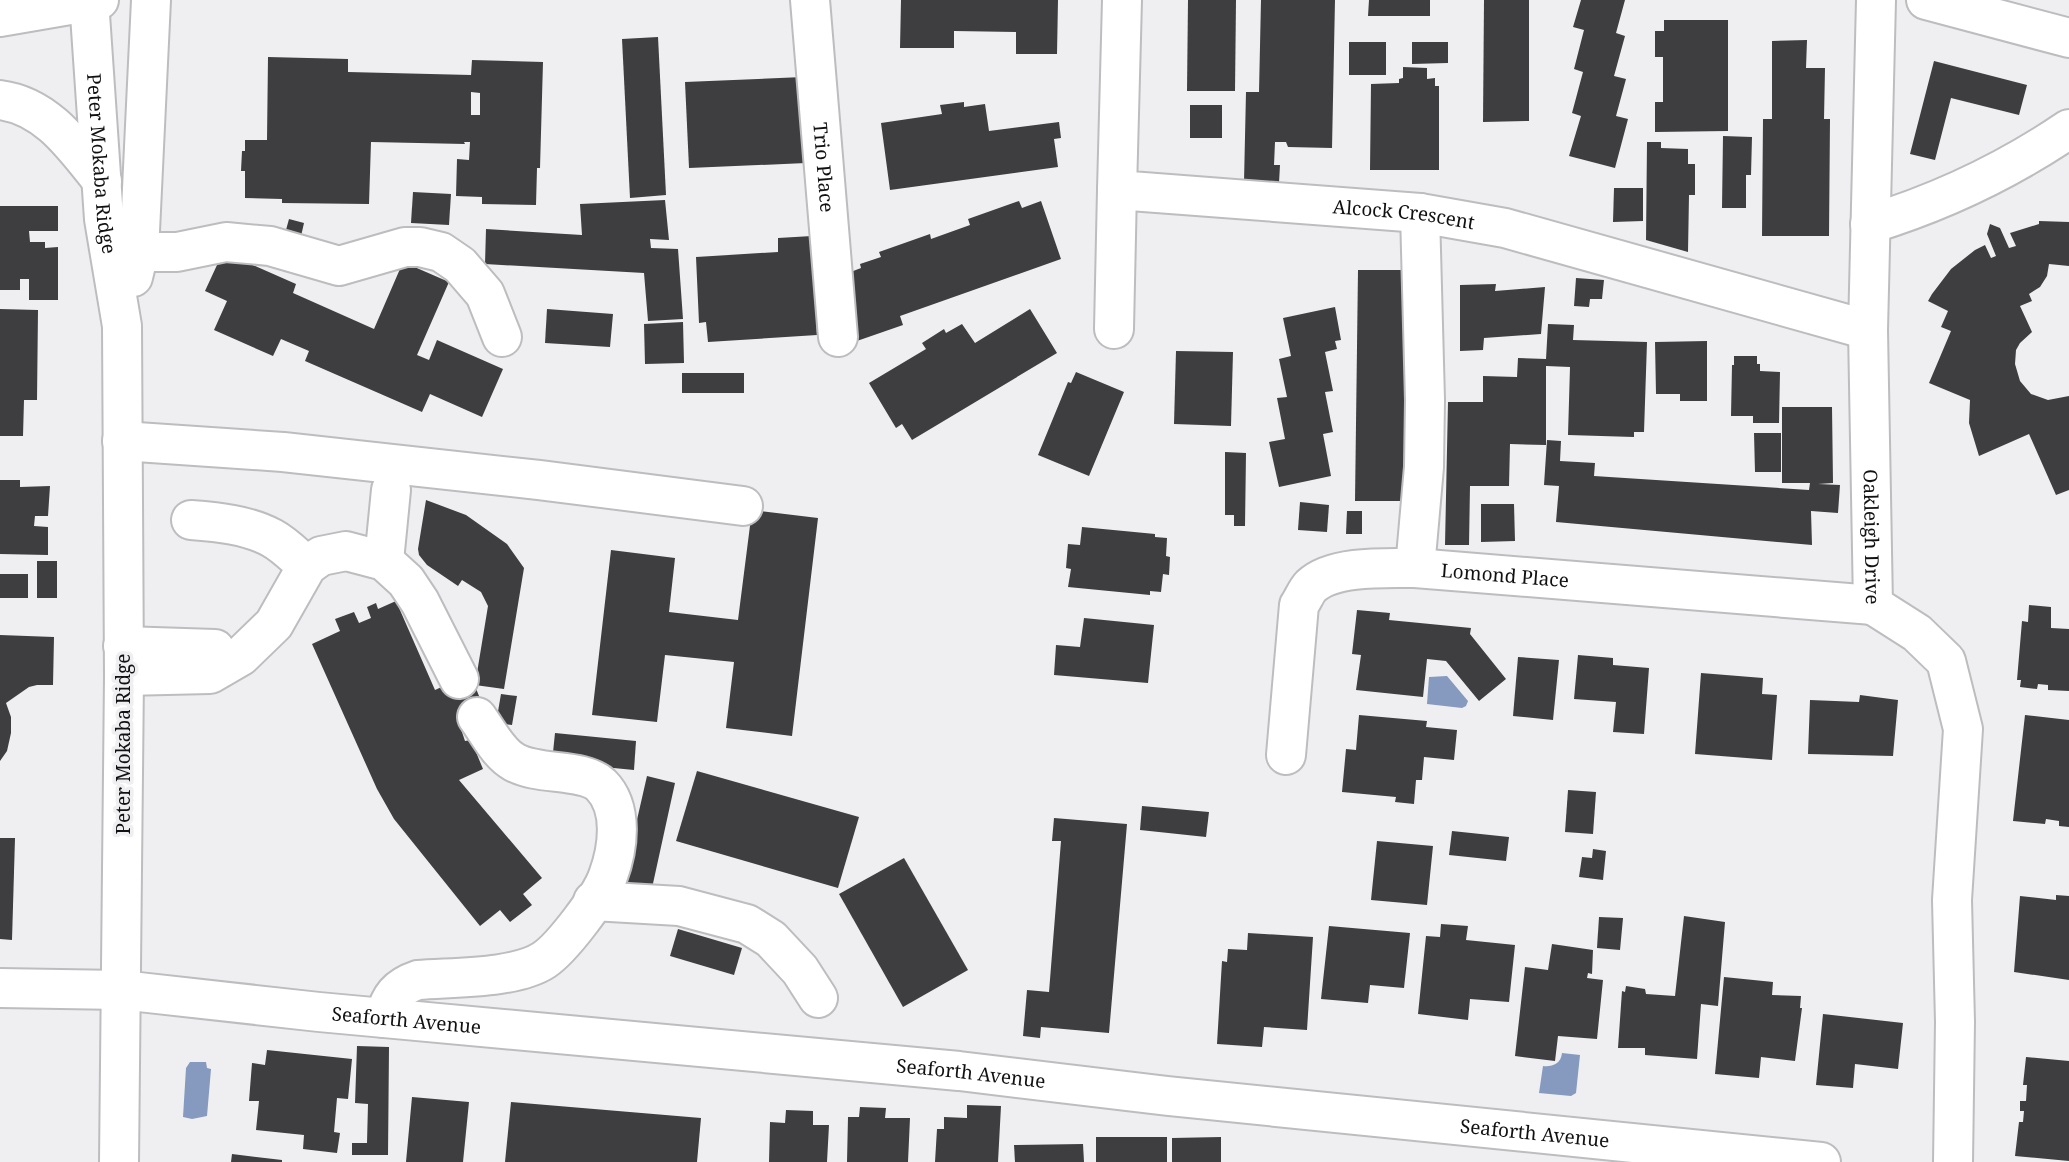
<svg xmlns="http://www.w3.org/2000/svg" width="2069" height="1162" font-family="'Noto Serif',serif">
	<rect width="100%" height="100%" fill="#efeff2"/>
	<g fill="#859abe">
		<path d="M1447,676L1468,701L1466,706L1462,708L1427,704L1429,677Z"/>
		<path d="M1562,1053L1580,1055L1576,1093L1571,1096L1539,1093L1543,1066C1552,1067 1561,1064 1562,1053Z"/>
		<path d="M190,1062H206L207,1068L211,1069L207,1116L192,1119L183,1117L186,1068Z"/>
	</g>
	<g fill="#3e3d3f" fill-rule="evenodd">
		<path d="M901,0H1058L1057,54H1016V32L954,31V48H900Z"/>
		<path d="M1188,0H1236L1235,91H1187Z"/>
		<path d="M1261,0H1335L1332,148L1288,147L1286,142H1275L1274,165H1280L1279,183L1244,182L1246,92H1259Z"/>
		<path d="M1369,0H1430V16H1368Z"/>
		<path d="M1484,0H1529V121L1483,122Z"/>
		<path d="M1581,0H1625L1616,33L1625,36L1614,76L1626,79L1616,116L1628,119L1615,168L1569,156L1581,116L1572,113L1583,72L1574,69L1584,30L1573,27Z"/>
		<path d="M1664,20H1728V131L1655,132V102H1663V57H1655V31H1664Z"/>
		<path d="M658,37L666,195L630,198L622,39Z"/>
		<path d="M1807,40L1806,68H1825L1824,119H1830L1829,236H1762L1763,119H1772V41Z"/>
		<rect x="1349" y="42" width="37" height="33"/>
		<path d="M1412,42H1448V63L1412,64Z"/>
		<path d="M268,57L348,59V72L471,75L472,60L543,62L540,168H537L536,205L482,204V197L456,196L457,159L469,160L470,142H464L465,144L371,142L369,204L282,203V199L245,198V171H241L242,151H245V140H267ZM471,92L480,93V115H471Z"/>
		<path d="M1934,61L2027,85L2019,115L1951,98L1935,160L1910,154Z"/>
		<path d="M1403,67L1427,68V79L1435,78V86H1439V170H1370L1371,84L1399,83V79L1403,78Z"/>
		<path d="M803,77L806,163L689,168L685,82Z"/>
		<path d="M964,102V107L985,104L989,131L1059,122L1061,138L1054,139L1058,167L890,190L881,123L942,114L940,105Z"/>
		<rect x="1190" y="105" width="32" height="33"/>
		<path d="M1723,136L1752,137L1751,175H1746V208H1722Z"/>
		<path d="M1647,142H1661V148L1688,149V164H1695V195H1689L1688,252L1646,240Z"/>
		<path d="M1614,188H1643V221L1613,222Z"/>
		<path d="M413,192L451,194L449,225L411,223Z"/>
		<path d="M665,200L669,240L650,239L651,248L678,249L683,319L648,321L644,273L485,264L486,229L582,235L580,204Z"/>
		<path d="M1019,201L1022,208L1041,201L1061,259L900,316L903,325L854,342L848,273L861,268L860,264L881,257L879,252L930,234L931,239L970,225L968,219Z"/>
		<path d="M0,206H58V231H29L30,242H45V248L58,247V300H29V279H20V290H0Z"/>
		<path d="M289,219L304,223L299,245L283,241Z"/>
		<path d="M2039,221L2069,222V266L2049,264L2047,276L2040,287L2029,294L2032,301L2020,306L2032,332L2020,343L2016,350L2015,364L2020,381L2031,394L2048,400L2069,396V490L2056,495L2029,434L1979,456L1969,423L1970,400L1929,383L1951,331L1941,327L1948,311L1928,301L1932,294L1951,269L1975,250L1985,245L1991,258L1996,256L1987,234L1990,224L2000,228L2009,248L2016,246L2010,233L2039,224Z"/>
		<path d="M812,236L817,335L708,342L706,322L699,323L696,257L778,252V238Z"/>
		<path d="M223,252L296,284L293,293L374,329L403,262L449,282L417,355L429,360L437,340L503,369L482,417L430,394L422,412L305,361L309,351L281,339L273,356L214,330L227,301L205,291Z"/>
		<path d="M1358,270H1415L1410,501H1355Z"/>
		<path d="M1576,278L1604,280L1602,299H1590L1589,307L1574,306Z"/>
		<path d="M1496,284L1495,291L1545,287L1541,334L1484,338L1483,350L1460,351V285Z"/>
		<path d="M1335,307L1341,340L1335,341L1337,349L1325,352L1333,391L1325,392L1333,432L1323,434L1331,476L1279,487L1269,442L1285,439L1277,398L1287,397L1279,359L1291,356L1283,318Z"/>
		<path d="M0,309L38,310L37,400H24L23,436H0Z"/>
		<path d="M547,309L613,314L610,347L545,343Z"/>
		<path d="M1030,309L1057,353L912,440L902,424L896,428L869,383L926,349L922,343L944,329L946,333L962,324L975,343Z"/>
		<path d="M683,322L684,363L645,364L644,324Z"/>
		<path d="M1548,324L1574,325L1573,340L1647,342L1644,432H1634V437L1568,435L1570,367L1546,366V445L1510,444L1509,486H1470L1469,545H1445L1448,402H1483V376L1517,377L1518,358L1546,359Z"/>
		<path d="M1707,341V401H1680V394H1656L1655,342Z"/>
		<path d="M1176,351L1233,352L1231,426L1174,424Z"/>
		<path d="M1734,356H1757V364H1760V371L1780,372L1779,423H1753V416H1731L1732,365H1734Z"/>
		<path d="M1076,372L1124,392L1089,476L1038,455L1068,382L1071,383Z"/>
		<rect x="682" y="373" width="62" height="20"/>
		<path d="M1782,407H1832L1833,483L1818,484L1840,485L1838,513L1811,511L1812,545L1556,522L1559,486L1544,485L1547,440L1561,441L1560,461L1595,463L1594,476L1809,490L1810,483H1782Z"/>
		<path d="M1754,433H1781V472H1755Z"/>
		<path d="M1225,452L1246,453L1245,526H1234V515H1225Z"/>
		<path d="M0,480H20V487L50,486L48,516H35L34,526L48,527V555L0,554Z"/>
		<path d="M426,500L466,515L507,544L524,568L504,689L475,685L488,606L481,592L462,580L458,586L427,565L419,555L418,549Z"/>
		<path d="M1300,502L1329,505L1327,532L1298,530Z"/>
		<path d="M1481,504H1514L1515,541L1481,542Z"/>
		<path d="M752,510L818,518L792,736L726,728L734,662L665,655L657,722L592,715L611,550L675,558L669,612L738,620Z"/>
		<path d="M1347,511H1362V534H1346Z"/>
		<path d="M1082,527L1155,534V537L1167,538L1166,556L1170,557L1169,575L1163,574L1161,592L1150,591V595L1068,587L1071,569L1066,568L1068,544L1080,545Z"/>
		<rect x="37" y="561" width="20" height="37"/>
		<rect x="0" y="574" width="28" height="24"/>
		<path d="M396,601L435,690L470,674L486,713L460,726L465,741L471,740L483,769L459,780L542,878L523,894L532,905L510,922L500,910L480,926L394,819L377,789L312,644L340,631L335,619L354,612L359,623L371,618L367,607L376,603L378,609Z"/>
		<path d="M2029,605L2051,607V628L2069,629V691L2048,690V685L2038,684L2037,689L2020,687L2021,680H2017L2022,621L2028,622Z"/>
		<path d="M1357,610L1390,613L1389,620L1471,628L1470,634L1506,679L1479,701L1446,661L1427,659L1423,697L1356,690L1361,655L1352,654Z"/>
		<path d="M1084,618L1154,625L1148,683L1054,675L1056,645L1080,647Z"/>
		<path d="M0,635L54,637L53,685H37L29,687L6,703L11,717V733L7,751L0,761Z"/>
		<path d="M1578,655L1613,658V665L1649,668L1644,734L1613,732L1616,702L1574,699Z"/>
		<path d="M1518,657L1559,660L1553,720L1513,716Z"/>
		<path d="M1701,673L1763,678L1762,694L1777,695L1772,760L1695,754Z"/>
		<path d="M501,694L517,696L512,725L496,723Z"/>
		<path d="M1860,695L1898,700L1893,756L1808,754L1810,700L1859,702Z"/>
		<path d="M1359,715L1427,721L1426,727L1457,730L1454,760L1424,757L1422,780H1416L1414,804L1395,802L1396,797L1342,792L1346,749L1356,750Z"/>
		<path d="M2025,715L2069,720V827L2059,826V821L2046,819L2045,824L2013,821Z"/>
		<path d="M555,733L636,741L634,770L552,762Z"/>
		<path d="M697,771L859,817L838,888L676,841Z"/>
		<path d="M647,776L675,783L652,888L623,881Z"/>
		<path d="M1568,790L1596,792L1593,834L1565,832Z"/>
		<path d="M1142,806L1209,812L1206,837L1140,830Z"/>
		<path d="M1054,818L1127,824L1109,1033L1041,1027L1040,1038L1023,1036L1027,990L1049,992L1061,841H1052Z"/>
		<path d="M1452,831L1509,837L1506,861L1449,855Z"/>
		<path d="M0,838H15L12,940L0,939Z"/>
		<path d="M1377,841L1433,846L1427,905L1371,900Z"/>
		<path d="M1593,849L1606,851L1603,880L1579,877L1582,857L1592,858Z"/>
		<path d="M904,858L968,970L903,1007L839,894Z"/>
		<path d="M2056,895L2069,896V980L2014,972L2020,896L2056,900Z"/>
		<path d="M1684,916L1725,922L1718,1006L1701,1004L1697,1059L1645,1055V1048H1618L1622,991L1625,992L1626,986L1645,989L1646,994L1675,996Z"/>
		<path d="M1599,917L1623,918L1620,950L1597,948Z"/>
		<path d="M1441,924L1468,926L1466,940L1515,945L1509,1002L1470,999L1468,1020L1418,1014L1426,936L1440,937Z"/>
		<path d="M1329,926L1410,933L1404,988L1370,985L1368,1003L1321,999Z"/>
		<path d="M678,929L742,948L734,975L670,956Z"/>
		<path d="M1248,933L1313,937L1307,1030L1264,1027L1262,1047L1217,1044L1222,961L1227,962L1228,949L1247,950Z"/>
		<path d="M1552,944L1593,950L1592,974L1588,973L1587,978L1603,980L1597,1039L1558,1036L1555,1061L1515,1056L1525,967L1548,970Z"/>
		<path d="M1724,977L1773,982L1772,995L1801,996L1800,1008H1802L1795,1061L1761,1057L1759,1078L1715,1074Z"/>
		<path d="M1823,1014L1903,1023L1898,1069L1855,1064L1853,1088L1816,1085Z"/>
		<path d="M357,1046L389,1047L388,1155H352V1143H367L368,1104L355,1103Z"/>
		<path d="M267,1050L352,1059L348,1099L337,1098L334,1132L340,1133L337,1153L303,1149L304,1135L256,1130L259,1101H249L252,1063L265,1065Z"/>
		<path d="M2026,1057L2069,1061V1161L2015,1156L2019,1122H2023L2024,1111H2020V1101H2026L2027,1085H2023Z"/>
		<path d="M412,1097L469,1102L463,1162H406Z"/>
		<path d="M511,1102L701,1118L697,1162H505Z"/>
		<path d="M967,1105L1001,1106L998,1162H935L937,1129H944V1117L967,1118Z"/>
		<path d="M860,1107L886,1108L885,1118H910L908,1162H847L848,1117H859Z"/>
		<path d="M786,1110L813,1111V1125H829L827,1162H769L770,1122L785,1123Z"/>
		<rect x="1096" y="1137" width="71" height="25"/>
		<path d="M1221,1137V1162H1172V1138Z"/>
		<path d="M1083,1144L1084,1162H1015L1014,1145Z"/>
		<path d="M232,1154L282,1160V1162H231Z"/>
	</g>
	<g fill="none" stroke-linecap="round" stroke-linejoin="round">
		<defs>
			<g id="minor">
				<path id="s1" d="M89,0L104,219L122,326L124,676L119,1162"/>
				<path id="s2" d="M810,0L838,337"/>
				<path id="s3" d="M1122,0L1117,190L1420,213L1505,228L1868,330"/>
				<path id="s4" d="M1876,0L1868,330L1873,605L1917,633L1946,661L1963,729L1952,900L1955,1022L1953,1162"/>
				<path d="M1926,0L2069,38"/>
				<path d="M1870,224C1942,202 2007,171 2069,129"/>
				<path d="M139,252H177L226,242L270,246L339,266L405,247H420L441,252L460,265L485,294L502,337"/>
				<path d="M133,277L139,252L151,0"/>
				<path d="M1114,329L1117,190"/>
				<path d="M122,441L283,452L539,480L743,506"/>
				<path d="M191,520C218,522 248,525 272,538C285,545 296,557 307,566"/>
				<path d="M384,561L391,490"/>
				<path d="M1415,568L1424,467L1425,400L1420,213"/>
				<path d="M123,646L215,649"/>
				<path d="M124,676L210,674L241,656L274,624L307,566L321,556L346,551L384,561L406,581L420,602L459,679"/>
				<path id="s5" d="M1286,755L1299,605C1303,600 1306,591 1311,586C1333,565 1387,568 1415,568L1873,605"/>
				<path d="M593,901L679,906L747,924L771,939L800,970L818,998"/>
				<path id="s6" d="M0,988L121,990L319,1012L959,1071L1168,1096L1821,1162"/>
				<path d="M384,1018C390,997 397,987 418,980C453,977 515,979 544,960C562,948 601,897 608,876C618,849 624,808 601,785C583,768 538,776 514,762C498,753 488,732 477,717"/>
			</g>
			<g id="major">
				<path d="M0,17L99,0"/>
				<path d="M0,100C47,106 74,146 102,181"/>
			</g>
		</defs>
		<use href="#minor" stroke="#bdbcbf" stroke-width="42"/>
		<use href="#major" stroke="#bdbcbf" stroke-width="42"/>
		<use href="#minor" stroke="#fff" stroke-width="38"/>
		<use href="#major" stroke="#fff" stroke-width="38"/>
	</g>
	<g text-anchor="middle" stroke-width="7" stroke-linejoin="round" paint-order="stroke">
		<g font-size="19" fill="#111112" stroke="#efeff2">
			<text dy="7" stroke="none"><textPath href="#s1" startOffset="164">Peter Mokaba Ridge</textPath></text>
			<text dy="7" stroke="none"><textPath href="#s2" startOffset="168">Trio Place</textPath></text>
			<text dy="7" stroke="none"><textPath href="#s3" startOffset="478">Alcock Crescent</textPath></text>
			<text dy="7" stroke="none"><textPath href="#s4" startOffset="537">Oakleigh Drive</textPath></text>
			<text dy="7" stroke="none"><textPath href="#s5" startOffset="371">Lomond Place</textPath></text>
			<text transform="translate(123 744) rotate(-90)" y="7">Peter Mokaba Ridge</text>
			<text dy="7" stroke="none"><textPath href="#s6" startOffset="408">Seaforth Avenue</textPath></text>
			<text dy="7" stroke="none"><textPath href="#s6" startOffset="975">Seaforth Avenue</textPath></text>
			<text dy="7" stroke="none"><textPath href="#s6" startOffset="1542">Seaforth Avenue</textPath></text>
		</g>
	</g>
</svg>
